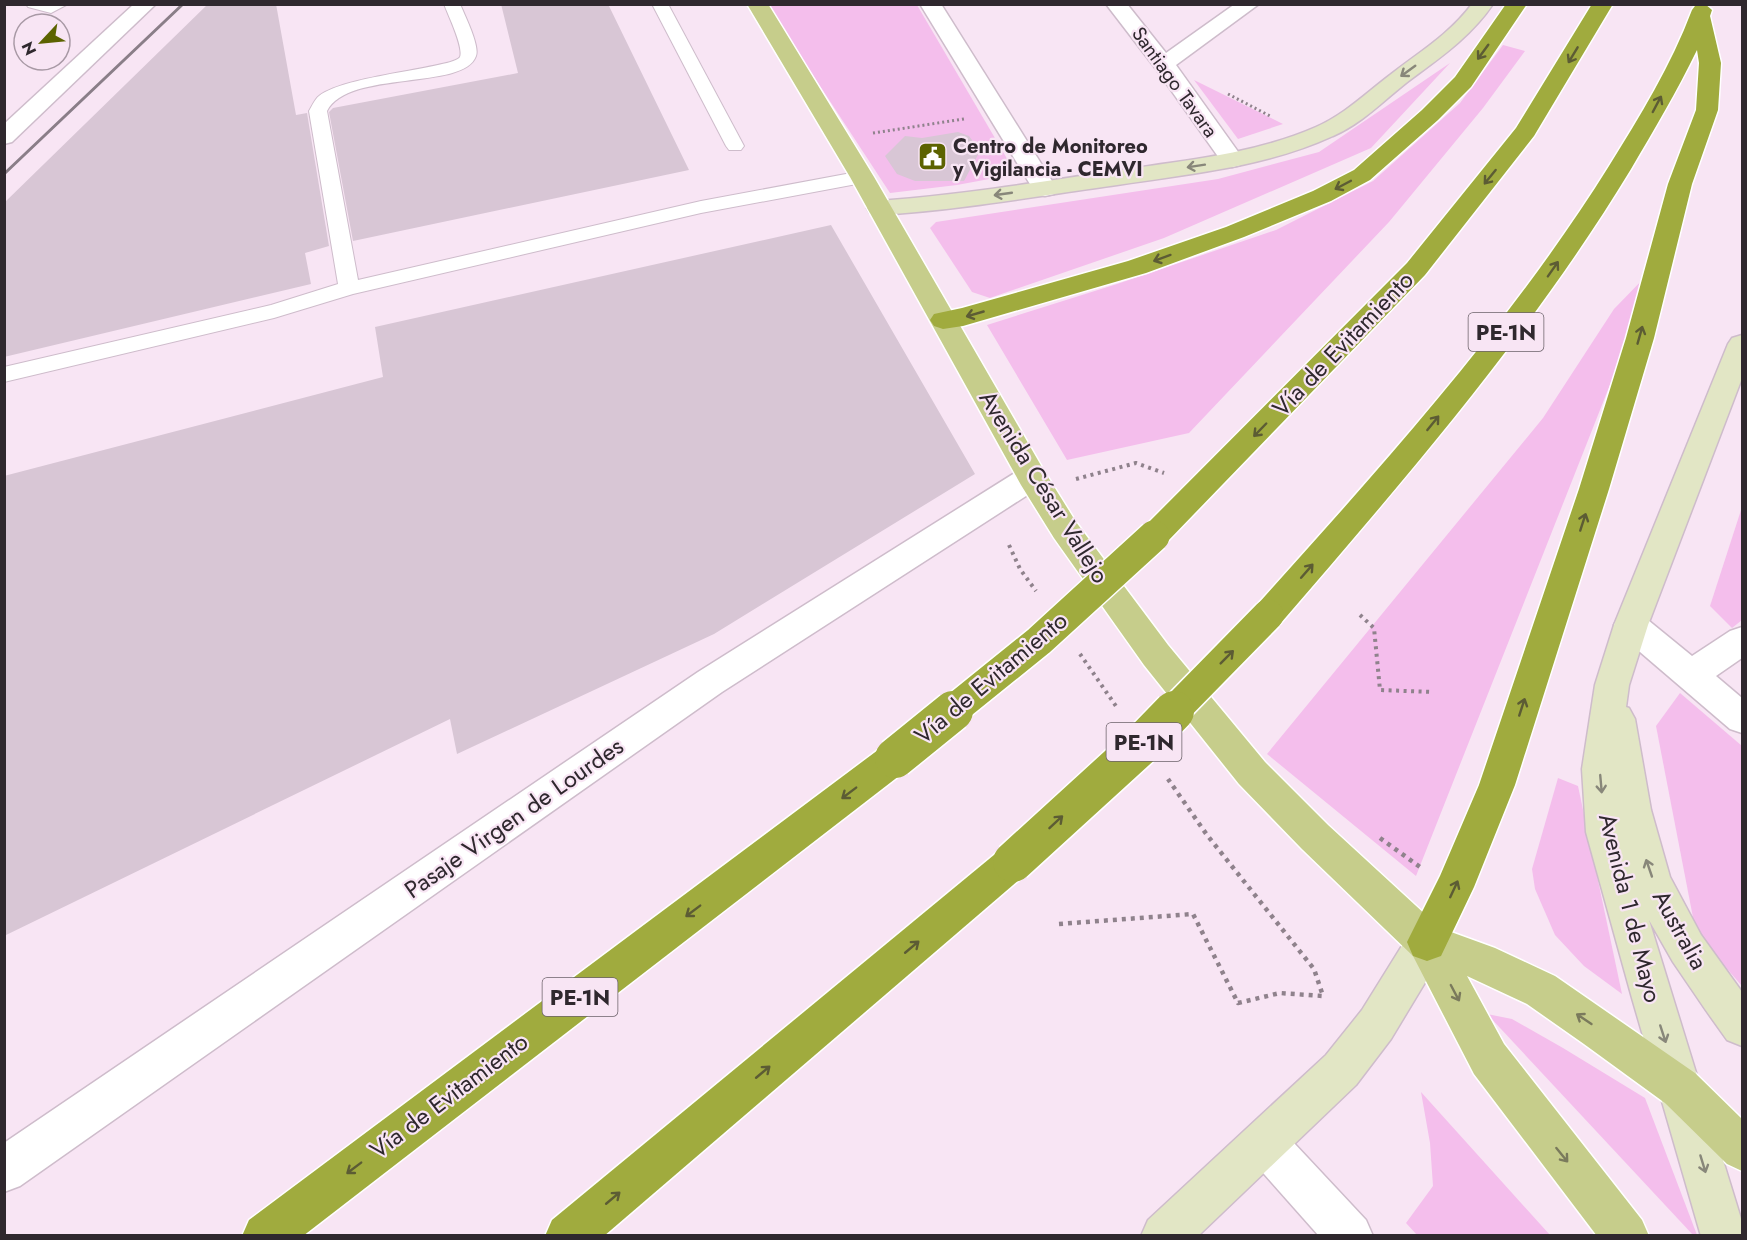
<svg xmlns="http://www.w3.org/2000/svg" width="1747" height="1240" font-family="Jost,sans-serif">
	<rect width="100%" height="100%" fill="#f8e5f4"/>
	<g fill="#f4beec">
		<path d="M767,5H917L1016,174L957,185L890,193Z"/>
		<path d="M1503,45L1525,51L1483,108L1389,222L1189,433L1067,460L987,325L1117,284L1276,230L1373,181L1460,103Z"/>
		<path d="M1450,63L1371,148L1164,238L990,298L972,292L930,228L936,222L1218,179L1319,152Z"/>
		<path d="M1194,80L1283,124L1238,139Z"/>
		<path d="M1648,274L1645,296L1416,876L1267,754L1543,418L1614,309Z"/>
		<path d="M1742,507V620L1732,628L1710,606Z"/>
		<path d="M1680,693L1742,746V986L1696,933L1656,726Z"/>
		<path d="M1558,778L1578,786L1622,994L1584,966L1555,935L1535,889L1532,869Z"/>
		<path d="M1487,1014L1512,1019L1563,1048L1645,1098L1697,1235H1693Z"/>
		<path d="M1421,1092L1550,1235H1417L1406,1223L1433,1186L1430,1143Z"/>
	</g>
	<g fill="#d8c6d5">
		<path d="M208,4H276L296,115L307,113L329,246L305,253L311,284L4,357V203Z"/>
		<path d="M501,4H608L689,170L353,241L329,112L333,108L518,73Z"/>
		<path d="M958,132L969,136L980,151L964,181H915L897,174L885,156L905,136L922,138Z"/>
		<path d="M831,225L975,474L714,634L457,754L450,719L4,936V476L383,377L375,327Z"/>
	</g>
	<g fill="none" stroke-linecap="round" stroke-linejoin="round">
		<defs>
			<g id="lane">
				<path d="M26,4H68L51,13L28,7Z"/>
				<path d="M444,4H460C465,16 480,46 476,56C464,91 349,69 327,111L358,280L701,201L862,171L869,173L871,177L869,181L862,183L701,213L353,294L274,318L4,382V367L271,305L338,284L309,111C312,106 315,99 319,96C345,75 454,68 460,57C464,47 448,15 444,4Z"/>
				<path d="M652,4H668L744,146L741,150H729L726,146Z"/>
			</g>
			<g id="street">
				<path d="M134,4H156L12,142L4,144V124Z"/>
				<path d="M920,4H941L1057,189L1054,194L1045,196L1036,194Z"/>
				<path d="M1106,4H1127L1166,53L1235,4H1259L1176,65L1244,160L1240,165L1232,167L1224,165L1156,69Z"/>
				<path d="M1032,466L1043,469L1047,477L1043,485L722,692L20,1186L4,1192V1143L698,672L1021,469Z"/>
				<path d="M1631,612L1643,616L1692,656L1730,631L1742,627V658L1716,676L1742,698V733L1730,729L1619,634L1614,625L1619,616Z"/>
				<path d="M1264,1120L1279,1127L1366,1220L1373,1236H1319L1249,1157L1242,1142L1249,1127Z"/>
			</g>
			<g id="secondary">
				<path d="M1472,4H1493C1470,38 1438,59 1406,83C1382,102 1361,124 1333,136C1266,167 1189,174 1117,185C1038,196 959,210 879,215L870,213L867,208L870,203L879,201C958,195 1035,183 1113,171C1181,161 1252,155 1316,127C1344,115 1366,93 1390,75C1418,53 1450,34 1472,4Z"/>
				<path d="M1742,335V378L1648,625L1629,685L1626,707L1629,708L1635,719L1651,810L1670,877L1701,935L1742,992V1046L1727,1040L1705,1009L1673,962L1649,920L1742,1222V1236H1701L1632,998L1586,832L1582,769L1595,685L1614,625L1728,344L1732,338Z"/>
				<path d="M1427,923L1441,928L1447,942L1441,956L1391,1039L1356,1085L1198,1236H1141L1148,1220L1326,1055L1362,1010L1413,928Z"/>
			</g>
			<path id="primary" d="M747,4H768L874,177L1043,469L1076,522L1168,645L1265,762L1328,825L1440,928L1495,948L1555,976L1695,1073L1742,1119V1171L1727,1164L1665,1103L1584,1044L1527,1004L1467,976L1504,1044L1642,1220L1649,1236H1597L1474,1074L1413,956L1302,849L1239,784L1144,665L1054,538L1021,485L850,177Z"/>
			<g id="highway">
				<path d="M1506,4H1527L1471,87L1438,120L1370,180L1331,201L1244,237L1146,273L963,326L943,329L934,326L930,320L934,314L962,308L1128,261L1226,227L1313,191L1354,170L1422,110L1455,77Z"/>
				<path d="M1592,4H1613L1534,136L1425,275L1165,544L1154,548L1143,544L1138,536L1143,528L1407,263L1516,128Z"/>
				<path d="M1705,4L1712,10L1710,16L1721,63L1718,110L1692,184L1654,338L1609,489L1515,785L1474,887L1441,956L1427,961L1413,956L1407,942L1440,876L1479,785L1579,489L1626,338L1668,184L1696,110L1699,63L1697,50C1677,91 1654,130 1631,169C1531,334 1405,479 1280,624L1268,628L1256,624L1252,615L1256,606C1382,466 1509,326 1609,166C1640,116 1671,66 1692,10L1695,6Z"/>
				<path d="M895,742L908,747L913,758L908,769L303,1236H242L249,1220L882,747Z"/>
				<path d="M1013,844L1026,850L1032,862L1026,874L604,1236H545L552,1220L1000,850Z"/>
			</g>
		</defs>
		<use href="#lane" stroke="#cebccb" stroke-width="2"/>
		<use href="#street" stroke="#cebccb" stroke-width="3"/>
		<use href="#secondary" stroke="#cebccb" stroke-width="3"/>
		<use href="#primary" stroke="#fff" stroke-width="3"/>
		<use href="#highway" stroke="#fff" stroke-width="3"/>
		<g stroke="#8f828c" stroke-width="3" stroke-dasharray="2 3" stroke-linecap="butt">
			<path d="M1228,94L1272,117"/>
			<path d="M873,133L964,119"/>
		</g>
		<g stroke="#8f828c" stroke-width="4" stroke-dasharray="3 4.5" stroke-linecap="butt">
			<path d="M1076,479L1136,463L1164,473"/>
			<path d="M1009,545L1020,569L1036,591"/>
			<path d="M1360,615L1374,628L1380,690L1433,692"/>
			<path d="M1080,654L1118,709"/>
		</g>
		<g stroke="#8f828c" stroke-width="4.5" stroke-dasharray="4 5" stroke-linecap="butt">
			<path d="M1380,838L1420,867"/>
			<path d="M1059,924L1193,914L1238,1003L1280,993L1323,996L1314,969L1207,835L1168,779"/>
		</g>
		<use href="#lane" fill="#fff" fill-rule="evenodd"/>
		<use href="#street" fill="#fff" fill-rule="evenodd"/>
		<use href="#secondary" fill="#e2e6c5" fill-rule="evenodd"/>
		<use href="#primary" fill="#c6cd8b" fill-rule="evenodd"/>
		<use href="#highway" fill="#a0ab3e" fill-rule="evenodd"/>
		<path stroke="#8a7e88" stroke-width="3" d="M4,174L183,4"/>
		<defs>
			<g id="highway-bridge-far1">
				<path d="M951,712L1039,641L1154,536"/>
				<path d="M1173,712L1268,615"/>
			</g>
			<g id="highway-bridge">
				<path d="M895,758L953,711"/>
				<path d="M1013,862L1138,748L1174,711"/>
			</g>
		</defs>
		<use href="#highway-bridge-far1" stroke="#fff" stroke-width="34" stroke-linecap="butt"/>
		<use href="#highway-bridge" stroke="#fff" stroke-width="43" stroke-linecap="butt"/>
		<use href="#highway-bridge-far1" stroke="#a0ab3e" stroke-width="31"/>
		<use href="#highway-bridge" stroke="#a0ab3e" stroke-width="40"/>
	</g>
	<defs><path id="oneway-shaft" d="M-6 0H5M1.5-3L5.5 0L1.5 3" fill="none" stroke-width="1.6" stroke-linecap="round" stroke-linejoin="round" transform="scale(1.5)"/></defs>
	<g stroke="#5c5c34">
		<use href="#oneway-shaft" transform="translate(1483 52) rotate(126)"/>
		<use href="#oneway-shaft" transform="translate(1573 55) rotate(121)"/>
		<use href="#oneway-shaft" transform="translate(1657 104) rotate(-62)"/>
		<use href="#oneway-shaft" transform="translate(1490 177) rotate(129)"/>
		<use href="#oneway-shaft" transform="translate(1343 185) rotate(152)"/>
		<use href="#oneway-shaft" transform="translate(1162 258) rotate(160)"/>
		<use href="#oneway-shaft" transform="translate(1553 269) rotate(-55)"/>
		<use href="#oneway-shaft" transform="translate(975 314) rotate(164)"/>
		<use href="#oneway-shaft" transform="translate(1640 335) rotate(-74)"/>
		<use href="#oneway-shaft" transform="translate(1433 423) rotate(-51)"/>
		<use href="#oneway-shaft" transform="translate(1260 430) rotate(134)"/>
		<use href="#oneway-shaft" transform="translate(1583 522) rotate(-72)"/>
		<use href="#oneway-shaft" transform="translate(1307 571) rotate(-49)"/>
		<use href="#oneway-shaft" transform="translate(1227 657) rotate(-45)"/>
		<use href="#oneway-shaft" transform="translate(1522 707) rotate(-72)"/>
		<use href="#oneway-shaft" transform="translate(849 793) rotate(143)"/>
		<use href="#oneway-shaft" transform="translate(1056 822) rotate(-43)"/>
		<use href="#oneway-shaft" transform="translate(1454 889) rotate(-65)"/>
		<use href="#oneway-shaft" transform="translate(693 911) rotate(143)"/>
		<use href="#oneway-shaft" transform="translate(912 947) rotate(-40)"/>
		<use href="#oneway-shaft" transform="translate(763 1072) rotate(-40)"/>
		<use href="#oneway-shaft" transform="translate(354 1168) rotate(143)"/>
		<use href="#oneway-shaft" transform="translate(613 1198) rotate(-40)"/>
	</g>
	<g stroke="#88877a">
		<use href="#oneway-shaft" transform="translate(1408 71) rotate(144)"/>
		<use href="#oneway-shaft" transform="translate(1196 166) rotate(171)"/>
		<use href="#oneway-shaft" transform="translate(1003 194) rotate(172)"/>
		<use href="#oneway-shaft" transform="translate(1601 784) rotate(85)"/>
		<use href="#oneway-shaft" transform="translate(1649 868) rotate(-109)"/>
		<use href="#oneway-shaft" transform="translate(1663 1034) rotate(72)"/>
		<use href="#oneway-shaft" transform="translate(1703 1164) rotate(73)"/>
	</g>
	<g stroke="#7a7a5c">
		<use href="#oneway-shaft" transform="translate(1455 993) rotate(62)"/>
		<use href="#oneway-shaft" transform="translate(1584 1019) rotate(-146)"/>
		<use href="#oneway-shaft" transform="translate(1562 1155) rotate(51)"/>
	</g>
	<defs>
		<symbol id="civic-square" viewBox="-11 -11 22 22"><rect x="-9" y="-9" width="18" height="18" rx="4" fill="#5c6300" stroke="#f8e5f4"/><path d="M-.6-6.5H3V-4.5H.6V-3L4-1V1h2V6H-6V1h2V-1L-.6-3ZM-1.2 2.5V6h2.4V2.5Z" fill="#fff"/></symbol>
	</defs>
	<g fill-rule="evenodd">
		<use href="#civic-square" x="916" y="140" width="33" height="33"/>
	</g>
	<g text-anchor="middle" stroke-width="4.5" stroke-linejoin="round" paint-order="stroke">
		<g font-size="20" fill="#2f282e" stroke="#f8e5f4">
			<text transform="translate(1175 82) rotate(54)" y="7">Santiago Tavara</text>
		</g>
		<g font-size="20" font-weight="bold" fill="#2f282e" stroke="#f8e5f4" text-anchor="start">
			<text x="953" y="153">Centro de Monitoreo<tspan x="953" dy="23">y Vigilancia - CEMVI</tspan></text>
		</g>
		<g fill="#f8e5f4" stroke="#6b6169" stroke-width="1.5">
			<rect x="1468.5" y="313" width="75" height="38" rx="4.5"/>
			<rect x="1106.5" y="723" width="75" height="38" rx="4.5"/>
			<rect x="542.5" y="978" width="75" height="38" rx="4.5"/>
		</g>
		<g font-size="22" font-weight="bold" fill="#2f282e">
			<text x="1506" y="340">PE-1N</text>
			<text x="1144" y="750">PE-1N</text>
			<text x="580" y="1005">PE-1N</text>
		</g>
		<g font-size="24" fill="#2f282e" stroke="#f8e5f4">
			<text transform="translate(1343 344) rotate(-46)" y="8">Vía de Evitamiento</text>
			<text transform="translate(1044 487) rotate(58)" y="8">Avenida César Vallejo</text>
			<text transform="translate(991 678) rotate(-40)" y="8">Vía de Evitamiento</text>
			<text transform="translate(514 818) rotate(-35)" y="8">Pasaje Virgen de Lourdes</text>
			<text transform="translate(1630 908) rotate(76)" y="8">Avenida 1 de Mayo</text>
			<text transform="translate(1680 930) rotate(61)" y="8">Australia</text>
			<text transform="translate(449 1096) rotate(-37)" y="8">Vía de Evitamiento</text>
		</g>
	</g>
	<rect width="1747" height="1240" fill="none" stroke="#2f282e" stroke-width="12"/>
	<g transform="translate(42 42) rotate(244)"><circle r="28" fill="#f8e5f4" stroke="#a899a5" stroke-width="1.5"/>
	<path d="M0-4.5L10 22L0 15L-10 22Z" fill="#5c6300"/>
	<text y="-9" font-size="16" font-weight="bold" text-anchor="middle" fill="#2f282e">N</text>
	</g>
</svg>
